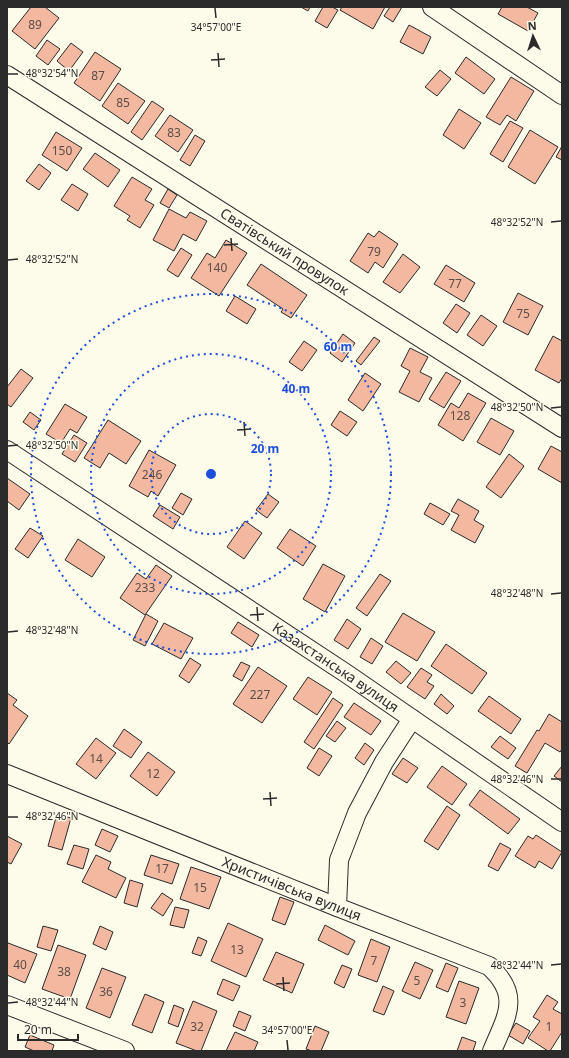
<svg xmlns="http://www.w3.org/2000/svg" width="569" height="1058" font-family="'Noto Sans',sans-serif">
	<rect width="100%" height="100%" fill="#fdfbea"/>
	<g fill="#f2b8a0" stroke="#2b2b2b">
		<path d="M31,7H45L59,18L35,49L12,31Z"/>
		<path d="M301,7H310L308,11Z"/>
		<path d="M323,7H332L338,10L327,28L315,21Z"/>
		<path d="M342,7H385L373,29L340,10Z"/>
		<path d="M390,7H402L393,22L384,16Z"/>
		<path d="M502,7H527L538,13L528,31L498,14Z"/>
		<path d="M409,25L431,37L423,54L400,42Z"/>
		<path d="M47,40L60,49L48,65L36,56Z"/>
		<path d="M71,43L83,52L69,71L57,61Z"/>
		<path d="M95,52L121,69L100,101L74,83Z"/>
		<path d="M466,57L495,79L484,94L455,73Z"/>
		<path d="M440,70L451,79L437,96L425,87Z"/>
		<path d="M511,77L534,91L516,121L507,115L500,125L486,117Z"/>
		<path d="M118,83L145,101L128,124L102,106Z"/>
		<path d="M152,101L164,109L142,140L131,132Z"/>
		<path d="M459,109L481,123L464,149L443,135Z"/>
		<path d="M170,115L193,130L178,152L155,136Z"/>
		<path d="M510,121L523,128L503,162L490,154Z"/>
		<path d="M530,130L558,147L535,184L508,167Z"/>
		<path d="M56,132L82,148L67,171L42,155Z"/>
		<path d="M195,135L205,141L190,166L180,160Z"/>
		<path d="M562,146V160L556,157Z"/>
		<path d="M95,153L120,170L108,187L83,169Z"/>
		<path d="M39,164L51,173L39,190L26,181Z"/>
		<path d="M132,177L152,189L145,200L154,205L140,228L127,220L130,216L114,206Z"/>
		<path d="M72,184L88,194L78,211L61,200Z"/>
		<path d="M168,189L177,195L169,208L160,203Z"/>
		<path d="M169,209L186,218L190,212L207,221L196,241L183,234L174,251L153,240Z"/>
		<path d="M379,231L398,244L383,268L375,262L368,273L350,261L368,233L374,237Z"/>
		<path d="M226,240L247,253L219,296L191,278L207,253L215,258Z"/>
		<path d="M181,248L192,255L178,277L167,270Z"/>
		<path d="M403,254L420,267L400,293L383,282Z"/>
		<path d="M261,264L307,295L291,318L281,312L283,309L247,285Z"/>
		<path d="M446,265L475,283L464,302L434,284Z"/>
		<path d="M518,293L543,306L528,335L503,322Z"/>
		<path d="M235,296L256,309L247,324L226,311Z"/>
		<path d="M456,304L470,313L457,333L443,323Z"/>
		<path d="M481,315L497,326L483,346L467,335Z"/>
		<path d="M343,334L355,343L342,362L330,353Z"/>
		<path d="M553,336L562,341V378L559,383L535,370Z"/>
		<path d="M374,337L380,341L361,365L356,361Z"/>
		<path d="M304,341L317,350L302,371L289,362Z"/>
		<path d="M410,348L428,357L420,372L432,378L419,402L399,392L410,371L401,366Z"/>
		<path d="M21,369L33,378L11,407L7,404V387Z"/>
		<path d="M446,372L461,381L444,408L429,399Z"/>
		<path d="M365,373L381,384L363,411L348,400Z"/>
		<path d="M468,393L486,403L463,441L438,425L451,403L459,408Z"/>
		<path d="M65,404L87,417L77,433L70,429L61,443L46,434Z"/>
		<path d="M340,411L357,422L347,436L331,425Z"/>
		<path d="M30,412L41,420L34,430L23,422Z"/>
		<path d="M491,418L514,431L500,455L477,442Z"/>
		<path d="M108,420L141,441L126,464L109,453L100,468L84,458Z"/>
		<path d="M74,435L87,443L75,462L62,454Z"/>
		<path d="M551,446L562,452V483L538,469Z"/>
		<path d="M149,450L176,465L158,496L151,491L148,497L129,486Z"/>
		<path d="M509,454L524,466L501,498L486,487Z"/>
		<path d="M7,478L30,494L19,510L7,501Z"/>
		<path d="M181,493L192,499L183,515L172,508Z"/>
		<path d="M268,494L279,502L267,518L256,510Z"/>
		<path d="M458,499L479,511L474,520L484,526L475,543L451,530L459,515L451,511Z"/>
		<path d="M430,503L450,514L443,525L424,514Z"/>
		<path d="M160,505L180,517L173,529L153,516Z"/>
		<path d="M245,521L262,533L244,559L227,547Z"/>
		<path d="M30,528L43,536L28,558L15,549Z"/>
		<path d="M290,529L316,546L303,566L277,548Z"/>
		<path d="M78,539L105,557L92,577L65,560Z"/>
		<path d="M323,564L345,576L325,612L303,599Z"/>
		<path d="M156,565L172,576L145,615L120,598L137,573L146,579Z"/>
		<path d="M380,574L391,581L367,616L356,608Z"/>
		<path d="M403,613L435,632L417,661L385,642Z"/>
		<path d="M146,614L158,621L145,646L133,640Z"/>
		<path d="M347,619L361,629L348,649L334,640Z"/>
		<path d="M238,622L259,635L252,647L231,633Z"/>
		<path d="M164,623L193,638L181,659L152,644Z"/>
		<path d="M371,638L383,646L372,664L360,657Z"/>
		<path d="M446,644L487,673L472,694L431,666Z"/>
		<path d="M190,658L201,665L189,683L179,676Z"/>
		<path d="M396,661L411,673L401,684L386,672Z"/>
		<path d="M241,662L250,666L242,681L233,676Z"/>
		<path d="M258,667L287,686L262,723L233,704Z"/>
		<path d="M421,668L432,675L427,682L434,686L425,699L407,687Z"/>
		<path d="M308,677L332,692L317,715L293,699Z"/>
		<path d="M7,693L17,700L13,705L28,716L9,744L7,742Z"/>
		<path d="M441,694L454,706L447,714L434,704Z"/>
		<path d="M489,696L521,719L511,734L478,711Z"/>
		<path d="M333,698L343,705L314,749L304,742Z"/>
		<path d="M354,703L381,721L371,735L344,717Z"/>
		<path d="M549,714L562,722V749L560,752L545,743L527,773L515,766L537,730L539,731Z"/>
		<path d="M337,721L346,728L335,742L326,736Z"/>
		<path d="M124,729L142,742L131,758L113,746Z"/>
		<path d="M500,736L516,748L508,759L491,747Z"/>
		<path d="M96,738L116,753L96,779L76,764Z"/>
		<path d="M365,743L374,750L364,765L355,758Z"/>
		<path d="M319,748L332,756L319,776L307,768Z"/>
		<path d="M148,752L175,772L157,796L130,776Z"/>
		<path d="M403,758L418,768L407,783L392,774Z"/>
		<path d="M442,766L467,784L452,805L427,787Z"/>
		<path d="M562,766V782L554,776Z"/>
		<path d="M480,790L520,819L508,834L469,805Z"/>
		<path d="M447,806L460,815L438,850L424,841Z"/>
		<path d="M57,814L71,818L62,850L48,846Z"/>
		<path d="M102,829L118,836L110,852L95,845Z"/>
		<path d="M536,835L562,852L552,869L539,861L535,868L515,856L528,836L533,839Z"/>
		<path d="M7,836L22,844L11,864L7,862Z"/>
		<path d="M500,843L511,849L498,871L488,866Z"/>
		<path d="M74,845L89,849L83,869L67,864Z"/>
		<path d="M96,855L111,862L108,869L126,878L116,898L82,882Z"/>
		<path d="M151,855L179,864L172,884L144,875Z"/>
		<path d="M191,867L221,877L209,909L180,899Z"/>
		<path d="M130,880L143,884L137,907L124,903Z"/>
		<path d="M162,893L173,900L163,916L151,908Z"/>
		<path d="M280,897L294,902L285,925L272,920Z"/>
		<path d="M175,907L189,910L184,928L170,925Z"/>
		<path d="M228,923L263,939L246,977L211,961Z"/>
		<path d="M325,925L355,941L348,955L318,940Z"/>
		<path d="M43,926L58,930L51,951L37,947Z"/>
		<path d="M100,926L113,932L106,950L93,944Z"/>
		<path d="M198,937L207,941L201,956L192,953Z"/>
		<path d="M371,939L390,947L377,982L358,975Z"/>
		<path d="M8,943L37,954L25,983L7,975V946Z"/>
		<path d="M58,945L86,955L70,999L42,989Z"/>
		<path d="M276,952L304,964L292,993L263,980Z"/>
		<path d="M415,962L433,970L420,999L402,991Z"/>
		<path d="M446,963L458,968L448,992L436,987Z"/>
		<path d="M342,965L352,969L344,988L334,983Z"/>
		<path d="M102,968L126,977L110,1018L86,1008Z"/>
		<path d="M223,979L240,986L233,1001L217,994Z"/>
		<path d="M459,981L479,988L466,1024L446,1017Z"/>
		<path d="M383,986L394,991L384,1015L373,1011Z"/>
		<path d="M145,994L164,1002L152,1033L132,1025Z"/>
		<path d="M547,995L558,1002L553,1009L562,1014V1032L550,1051H548L528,1038L540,1021L533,1017Z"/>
		<path d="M193,1001L217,1011L201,1051H197L176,1043Z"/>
		<path d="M174,1005L184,1009L178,1027L168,1023Z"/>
		<path d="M239,1011L251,1016L245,1031L233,1026Z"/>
		<path d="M516,1023L530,1031L523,1044L508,1035Z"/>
		<path d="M315,1026L329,1032L321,1051H312L306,1049Z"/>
		<path d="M235,1032L258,1042L254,1051H226Z"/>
		<path d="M30,1035L54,1045L52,1051H34L25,1047Z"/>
		<path d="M462,1037L476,1042L473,1051H457Z"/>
	</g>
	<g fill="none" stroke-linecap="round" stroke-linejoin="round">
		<defs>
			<g id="street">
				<path d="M432,7L562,95"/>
				<path id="s1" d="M7,75L562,428"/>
				<path id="s2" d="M7,450L347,674L562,822"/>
				<path id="s3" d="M7,774L337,907L489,966C522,996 506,1017 492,1051"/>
				<path d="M337,907L339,860L357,813L384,762L412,719"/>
				<path d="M7,1005L125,1051"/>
			</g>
		</defs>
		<use href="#street" stroke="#2b2b2b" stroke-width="20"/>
		<use href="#street" stroke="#fdfbea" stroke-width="18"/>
	</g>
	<path fill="none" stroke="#2b2b2b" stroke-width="1.5" d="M215,8L216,18M218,53L219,67M211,60L225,59M8,74H18M551,222L561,221M231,238L232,251M224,245L238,244M8,260L18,259M551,408L561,407M244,422L245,436M237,430L251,429M8,446L18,445M551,594L561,593M257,607L258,621M250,615L264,614M8,632L18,631M551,779H561M270,792L271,806M263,799L277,798M8,817H18M551,965L561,964M283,977L284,991M276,984L290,983M8,1003L18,1002M287,1040L288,1050"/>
	<g fill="none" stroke="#1d4ed8" stroke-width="2" stroke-dasharray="2 4">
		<circle cx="211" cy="474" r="60"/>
		<circle cx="211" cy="474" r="120"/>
		<circle cx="211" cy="474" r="180"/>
	</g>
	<g text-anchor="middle" stroke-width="3" stroke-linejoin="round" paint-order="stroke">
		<g font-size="12" fill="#5d4e48">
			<text x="35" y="29">89</text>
			<text x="98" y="80">87</text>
			<text x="123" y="107">85</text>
			<text x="174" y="137">83</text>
			<text x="62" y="155">150</text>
			<text x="374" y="256">79</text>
			<text x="217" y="272">140</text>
			<text x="455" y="288">77</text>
			<text x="523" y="318">75</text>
			<text x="460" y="420">128</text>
			<text x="152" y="479">246</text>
			<text x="145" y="592">233</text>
			<text x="260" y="699">227</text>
			<text x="96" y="763">14</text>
			<text x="153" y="778">12</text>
			<text x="162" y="873">17</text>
			<text x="200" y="892">15</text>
			<text x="237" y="954">13</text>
			<text x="374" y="965">7</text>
			<text x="20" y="969">40</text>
			<text x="64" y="976">38</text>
			<text x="417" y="985">5</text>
			<text x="106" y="996">36</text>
			<text x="463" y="1007">3</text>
			<text x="197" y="1031">32</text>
			<text x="549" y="1031">1</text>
		</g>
		<g font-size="14" fill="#2b2b2b" stroke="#fdfbea">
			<text dy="5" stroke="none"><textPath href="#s1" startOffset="329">Сватівський провулок</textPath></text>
			<text dy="5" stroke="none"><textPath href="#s2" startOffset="394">Казахстанська вулиця</textPath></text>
			<text dy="5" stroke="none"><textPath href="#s3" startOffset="307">Христичівська вулиця</textPath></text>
		</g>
	</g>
	<g font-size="10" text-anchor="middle" fill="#2b2b2b" stroke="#fdfbea" stroke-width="3" stroke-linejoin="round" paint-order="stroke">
		<text x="216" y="31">34°57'00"E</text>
		<text x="52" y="77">48°32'54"N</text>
		<text x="517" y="226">48°32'52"N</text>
		<text x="52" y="263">48°32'52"N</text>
		<text x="517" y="411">48°32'50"N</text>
		<text x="52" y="449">48°32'50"N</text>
		<text x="517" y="597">48°32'48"N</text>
		<text x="52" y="634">48°32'48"N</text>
		<text x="517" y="783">48°32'46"N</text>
		<text x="52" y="820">48°32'46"N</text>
		<text x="517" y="969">48°32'44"N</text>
		<text x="52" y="1006">48°32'44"N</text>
		<text x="287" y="1034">34°57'00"E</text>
	</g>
	<circle cx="211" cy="474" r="6" fill="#1d4ed8" stroke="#fdfbea" stroke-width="2"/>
	<g font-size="12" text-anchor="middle" font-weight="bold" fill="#1d4ed8" stroke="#fdfbea" stroke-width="3" stroke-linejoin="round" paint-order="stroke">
		<text x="338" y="351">60 m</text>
		<text x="296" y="393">40 m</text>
		<text x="265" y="453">20 m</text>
	</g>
	<rect width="569" height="1058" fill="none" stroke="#2b2b2b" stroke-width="16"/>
	<g transform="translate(533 36) rotate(356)" stroke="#fdfbea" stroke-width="3" paint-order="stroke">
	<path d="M0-3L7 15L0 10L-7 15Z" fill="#2b2b2b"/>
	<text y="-6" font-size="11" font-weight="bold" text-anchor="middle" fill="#2b2b2b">N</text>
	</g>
	<path d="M18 1034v6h60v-6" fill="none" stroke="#2b2b2b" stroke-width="2"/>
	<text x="24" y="1034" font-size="12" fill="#2b2b2b" stroke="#fdfbea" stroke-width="3" paint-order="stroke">20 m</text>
</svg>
